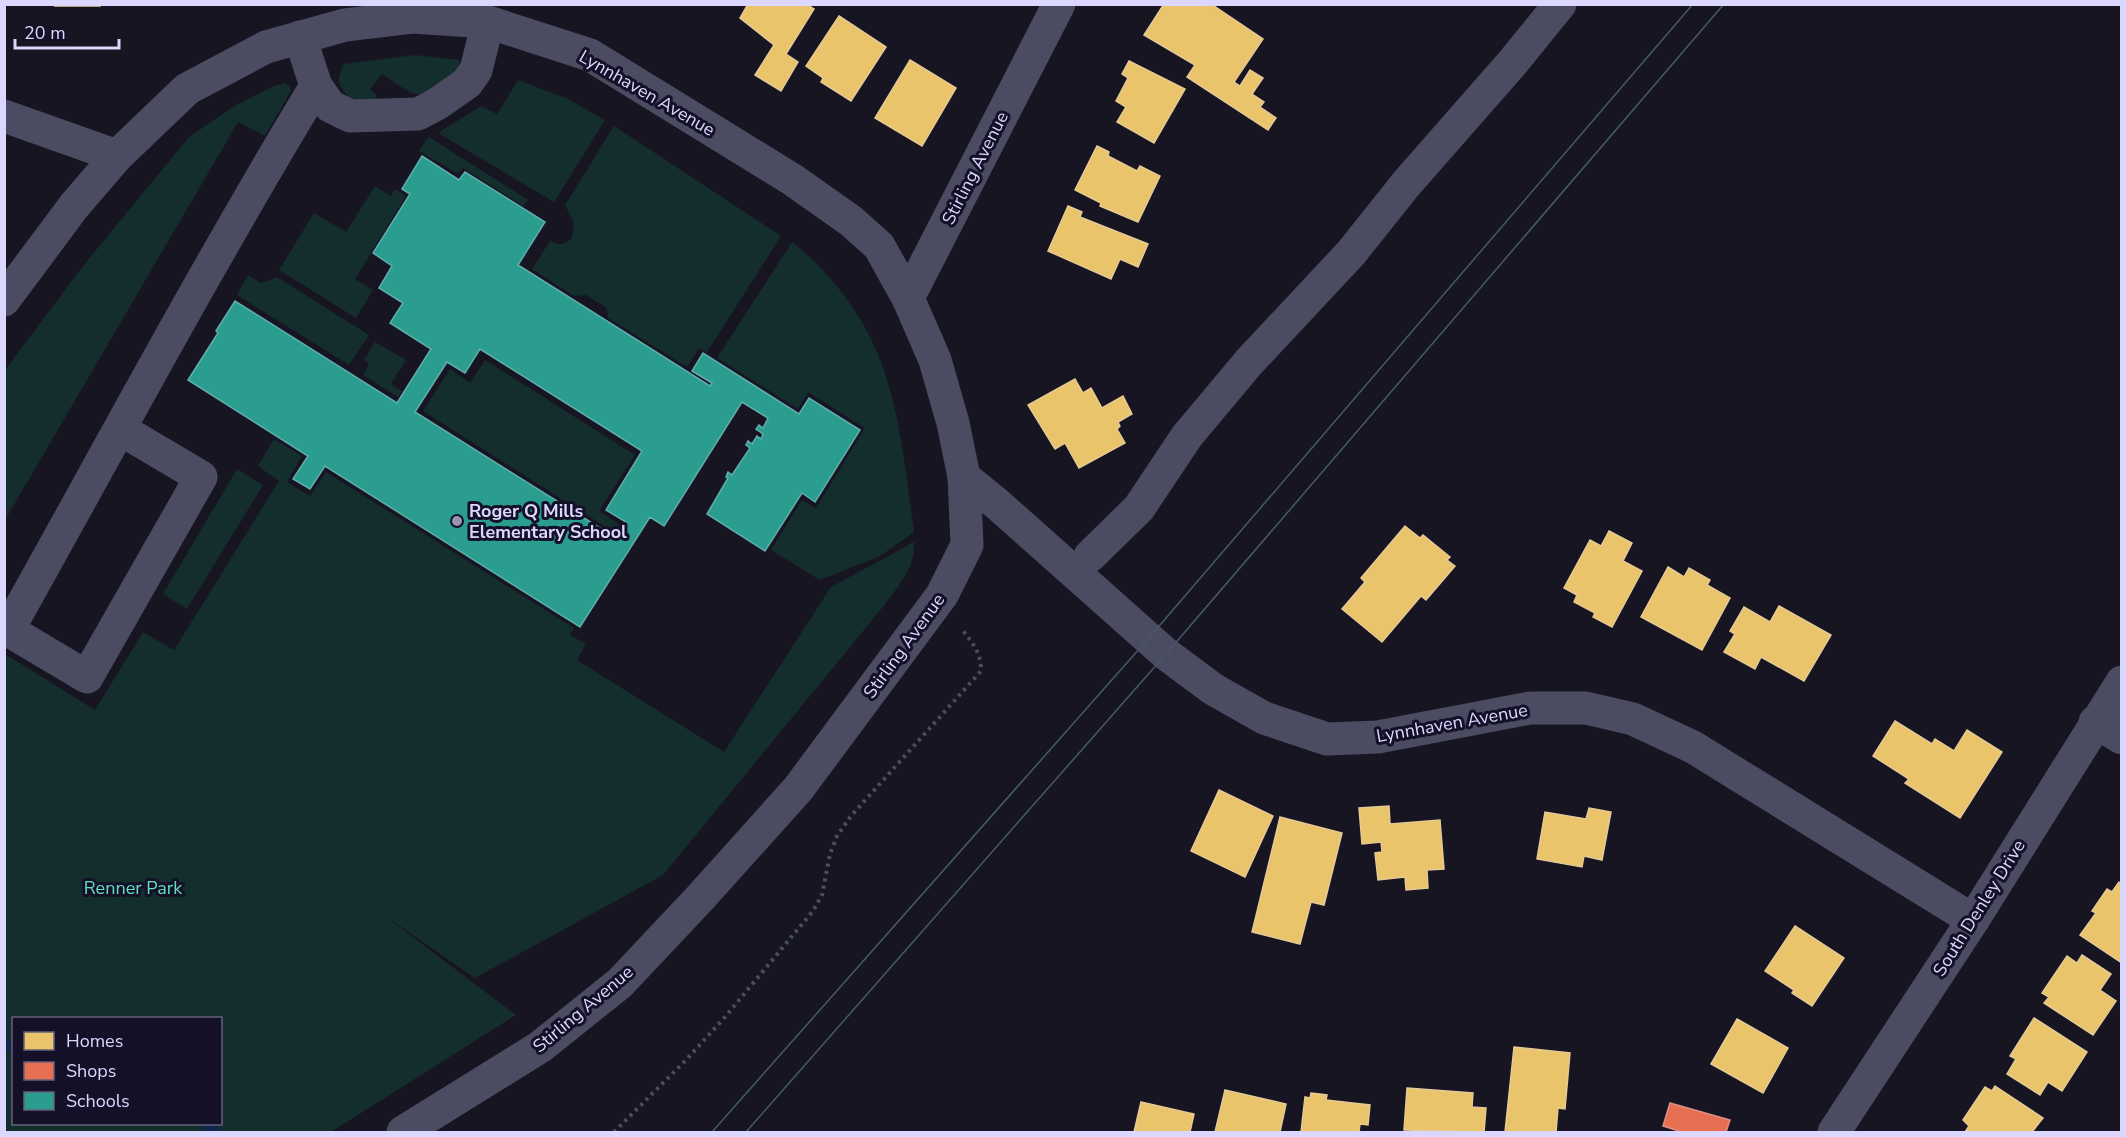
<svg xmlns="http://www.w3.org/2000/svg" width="2126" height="1137" font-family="'Nunito Sans',sans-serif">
	<rect width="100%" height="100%" fill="#181522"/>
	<g fill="#142d2d" fill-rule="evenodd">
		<path d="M415,55L459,60L460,68C419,100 426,104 382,74L370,90L376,94V98L373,102L350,99C338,84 335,81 344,64Z"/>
		<path d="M518,80L568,99L605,120L554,202L438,133L481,106L497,114Z"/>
		<path d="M285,83L290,87L291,91L265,136L238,122L5,520V370L83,266L189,137L233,107L274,86Z"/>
		<path d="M614,126L781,236L707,352L699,348L687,367L608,318L607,308L586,295L574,296L532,269L550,241C559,246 565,245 572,238L574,223L565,205Z"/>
		<path d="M429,137L528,200L523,206L463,168L458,174L419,151Z"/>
		<path d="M375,186L391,196L395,189L406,196L355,279L373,290L356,318L279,270L314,213L346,232Z"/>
		<path d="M792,242C830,272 864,316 881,362C901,416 906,475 914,532L880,556L820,580L771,550L802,500L816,508L865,428L808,392L798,409L717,358Z"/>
		<path d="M248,275L261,283L277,277L369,335L349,365L237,295Z"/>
		<path d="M375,342L406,360L391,384L402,391L398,397L363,375L369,364L364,360Z"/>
		<path d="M485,360L635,455L599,511L620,525L615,533L423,411L450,369L470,383Z"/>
		<path d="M274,439L302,456L287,482L310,496L326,472L574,628L570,635L586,644L577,660L724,752L831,587L914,542C916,568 897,588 882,608L663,875L475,978L385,916L516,1015L331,1132H5V654L95,710L143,632L174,650L279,481L258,466ZM14,1018H220V1124H14Z"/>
		<path d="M237,469L263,485L187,609L163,594Z"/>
	</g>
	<g fill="#e9c46a" stroke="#e5ca96" stroke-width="1.5">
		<rect x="55" y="4" width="45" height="2"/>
		<path d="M748,4H806L814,9L786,54L798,62L781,91L755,75L774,45L740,18Z"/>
		<path d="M1164,4H1211L1263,39L1234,82L1240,86L1250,70L1263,78L1252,94L1264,102L1260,107L1276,118L1268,130L1187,77L1195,65L1144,35Z"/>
		<path d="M839,16L886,47L851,101L821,82L823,78L806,66Z"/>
		<path d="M910,60L956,88L922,146L875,118Z"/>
		<path d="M1129,61L1185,89L1154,143L1117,122L1126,107L1116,101L1128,78L1122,74Z"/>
		<path d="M1097,146L1109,152L1108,156L1137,171L1140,166L1160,176L1138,222L1100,206L1101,203L1075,190Z"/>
		<path d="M1068,206L1082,212L1080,217L1148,244L1138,267L1120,259L1111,279L1048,251Z"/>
		<path d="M1075,379L1083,393L1091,388L1102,408L1123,396L1132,414L1118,422L1120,426L1117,429L1125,443L1079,468L1065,443L1055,449L1028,405Z"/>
		<path d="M1405,526L1420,538L1423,535L1450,557L1447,560L1455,566L1426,600L1421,596L1382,642L1342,609L1365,582L1361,578Z"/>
		<path d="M1609,531L1632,543L1623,561L1642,571L1612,627L1593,617L1595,613L1574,602L1577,595L1564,588L1590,540L1601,546Z"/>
		<path d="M1668,567L1684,577L1689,568L1710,580L1707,585L1730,598L1702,650L1641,617Z"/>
		<path d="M1779,606L1831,635L1804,681L1761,657L1755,669L1724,652L1735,634L1730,631L1744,607L1770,622Z"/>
		<path d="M1895,721L1932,744L1935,739L1954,751L1967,730L2002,752L1960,818L1905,783L1909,779L1873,756Z"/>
		<path d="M1219,790L1273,816L1245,877L1191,851Z"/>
		<path d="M1389,806L1390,824L1440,820L1444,869L1427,870L1428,888L1406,890L1405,877L1378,880L1375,853L1382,852L1381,842L1362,844L1359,808Z"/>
		<path d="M1589,808L1611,812L1602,860L1584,856L1582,867L1537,859L1545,812L1586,819Z"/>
		<path d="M1280,817L1342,833L1324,905L1311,902L1300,944L1252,932Z"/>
		<path d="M2119,882L2122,884V963L2080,935L2096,913L2092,911L2107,889L2112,892Z"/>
		<path d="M1795,926L1844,958L1812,1006L1792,993L1794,990L1765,971Z"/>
		<path d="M2082,955L2111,974L2100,990L2116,1001L2093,1035L2044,1003L2049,997L2042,993L2067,956L2077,963Z"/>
		<path d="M2034,1018L2087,1052L2062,1091L2048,1082L2040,1095L2007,1074L2016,1059L2010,1056Z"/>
		<path d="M1737,1019L1788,1048L1763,1093L1711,1064Z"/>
		<path d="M1514,1047L1570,1053L1565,1109L1558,1108L1556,1132H1505Z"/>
		<path d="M1995,1086L2043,1118L2032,1132H1965L1969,1126L1963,1120L1985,1087L1992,1091Z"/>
		<path d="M1407,1088L1473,1093L1472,1107L1486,1108L1484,1132L1404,1130Z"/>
		<path d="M1225,1090L1286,1104L1280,1132H1215Z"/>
		<path d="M1311,1093L1327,1095L1326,1100L1370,1105L1368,1125L1360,1124L1359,1132H1301L1305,1097L1310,1098Z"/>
		<path d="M1141,1102L1194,1114L1190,1132H1134Z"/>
	</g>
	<path fill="#e76f51" stroke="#e38e85" stroke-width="1.5" d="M1670,1103L1730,1120L1726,1132H1682L1663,1126Z"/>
	<path fill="#2a9d8f" stroke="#5faeb0" stroke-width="1.5" fill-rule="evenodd" d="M422,156L459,180L465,172L545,222L518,265L710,386L712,383L692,371L703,353L799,414L809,398L860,430L815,502L802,493L765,551L707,514L728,478L726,477L728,472L732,475L750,448L746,445L748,441L752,444L757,436L761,439L763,434L756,429L759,425L763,428L768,418L742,402L664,526L650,517L580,627L325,466L310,489L293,479L308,456L188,380L218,333L216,331L235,301L397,403L431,349L390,323L403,303L379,288L392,266L373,253L410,194L402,189ZM480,349L642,451L606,510L626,522L616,538L415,412L447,362L465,373Z"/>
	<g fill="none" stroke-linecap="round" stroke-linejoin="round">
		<g stroke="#102548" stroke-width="10">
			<path d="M4,1046L14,1045"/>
			<path d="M205,1124L216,1132"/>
		</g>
		<path stroke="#46515f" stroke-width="4" stroke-dasharray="3 4.5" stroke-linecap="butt" d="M614,1132L686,1060L725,1017L813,911L822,895L830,854L837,836L851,816L981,671C981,654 974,644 963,631"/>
		<g stroke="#4b4b62" stroke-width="33">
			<path d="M300,37L316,86L330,106L350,116L418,114L437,104L467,83L476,70L488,22"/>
			<path d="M4,116L117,156"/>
			<path d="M4,300L74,206L117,156L187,89L266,47L345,25L412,17L488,22L590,55L793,180L851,221L879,246L908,298"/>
			<path d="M120,429L201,477L87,677L8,630C110,448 208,264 316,86"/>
			<path d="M964,477L996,503L1166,654L1213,689L1264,718L1327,739L1378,737L1530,708H1586L1633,719L1693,747L1973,920"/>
			<path d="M1090,556L1139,508L1187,436L1249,362L1351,253L1406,184L1513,62L1560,4"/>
			<path d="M2095,722L2122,738"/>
			<path d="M403,1132L540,1047L620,983L700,898L798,789L942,595L967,545L964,477L953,423L935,360L908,298L1059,4"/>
			<path d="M1834,1132L1973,920L2122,682"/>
		</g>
		<g stroke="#445a6a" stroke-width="1.5">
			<path d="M712,1132L1148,639L1693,4"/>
			<path d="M746,1132L1166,654L1724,4"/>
		</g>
	</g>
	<circle fill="#9793b1" stroke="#141027" stroke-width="2" cx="457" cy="521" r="6"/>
	<g text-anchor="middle" stroke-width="6" stroke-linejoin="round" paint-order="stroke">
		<g font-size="18" fill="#dbd7fe" stroke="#141027">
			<text transform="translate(647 93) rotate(30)" y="6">Lynnhaven Avenue</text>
			<text transform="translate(975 168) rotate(-63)" y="6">Stirling Avenue</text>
			<text transform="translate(904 646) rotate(-54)" y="6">Stirling Avenue</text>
			<text transform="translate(1452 723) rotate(-10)" y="6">Lynnhaven Avenue</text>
			<text transform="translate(1979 908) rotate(-58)" y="6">South Denley Drive</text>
			<text transform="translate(583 1009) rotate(-40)" y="6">Stirling Avenue</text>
		</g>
		<g font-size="18" font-weight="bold" fill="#dbd7fe" stroke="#141027" text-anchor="start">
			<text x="469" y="517">Roger Q Mills<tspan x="469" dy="21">Elementary School</tspan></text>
		</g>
		<g font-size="18" fill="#63debd" stroke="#141027">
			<text x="133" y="894">Renner Park</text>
		</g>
	</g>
	<rect width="2126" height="1137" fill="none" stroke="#dbd7fe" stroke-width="12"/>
	<rect x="12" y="1017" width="210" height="108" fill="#141027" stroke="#64607d" stroke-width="1.5"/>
	<rect x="24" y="1032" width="30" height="18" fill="#e9c46a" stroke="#64607d" stroke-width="1.5"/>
	<text x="66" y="1047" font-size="18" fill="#dbd7fe">Homes</text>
	<rect x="24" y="1062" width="30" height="18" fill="#e76f51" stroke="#64607d" stroke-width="1.5"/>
	<text x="66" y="1077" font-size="18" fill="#dbd7fe">Shops</text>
	<rect x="24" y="1092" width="30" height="18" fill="#2a9d8f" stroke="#64607d" stroke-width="1.5"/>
	<text x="66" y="1107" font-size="18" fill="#dbd7fe">Schools</text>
	<path d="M15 39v9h104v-9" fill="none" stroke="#dbd7fe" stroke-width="3"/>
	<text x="24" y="39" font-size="18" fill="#dbd7fe" stroke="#141027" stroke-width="4.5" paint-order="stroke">20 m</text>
</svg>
